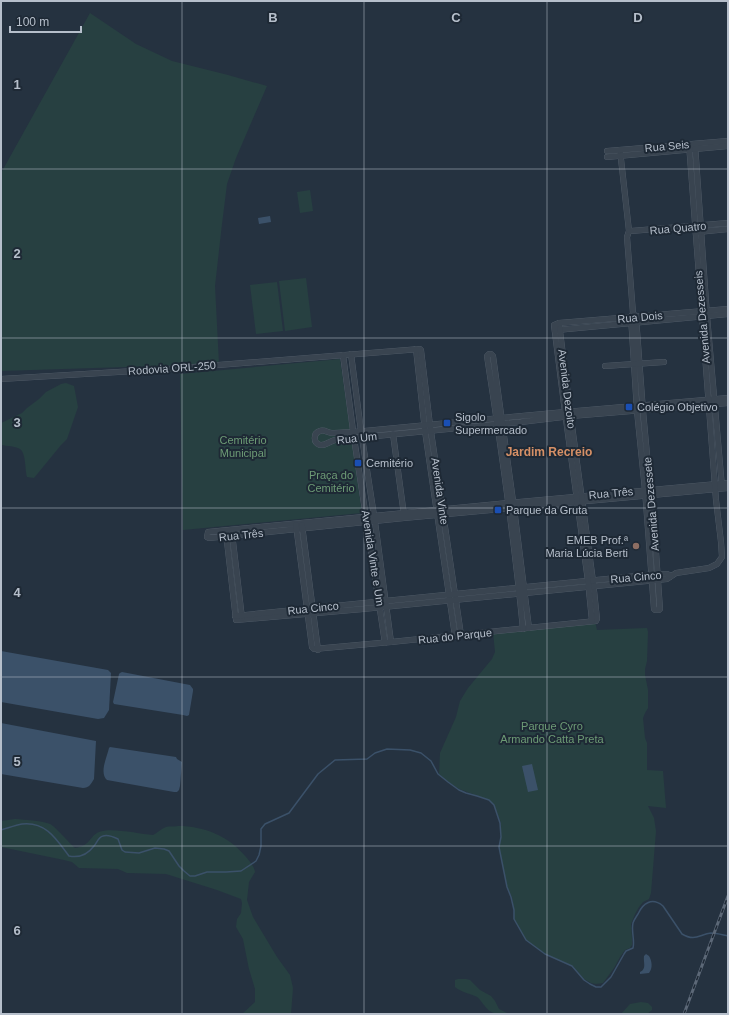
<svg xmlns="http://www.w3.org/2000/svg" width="729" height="1015" font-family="Arial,sans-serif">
	<rect width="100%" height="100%" fill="#253240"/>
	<g fill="#274041">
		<path d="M90,13L136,44L172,61L228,75L267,86L236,158L227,184L222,224L215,286L219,364L1,371V173Z"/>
		<path d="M310,190L313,211L300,213L297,192Z"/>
		<path d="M306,278L312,327L285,331L279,281Z"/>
		<path d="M277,282L283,331L256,334L250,285Z"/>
		<path d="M340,359L362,513L183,530L180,374Z"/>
		<path d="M66,383L74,386L78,407L67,439L61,445L34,478L27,477C25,470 26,453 20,449C15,446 7,446 1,445V423L22,413L27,408L39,399L46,392L61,384Z"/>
		<path d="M595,621L597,630L647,628L648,632L647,661L645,669V675L648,690V708L645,713L643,718L645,738L647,743V770L663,771L666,808L648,806L654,818L656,831L651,893L649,899L643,902L639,907L635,914L631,924L632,939V945L630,948L625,950L620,957L614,968L603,983L596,984L591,983L584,979L573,966L545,954L526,940L514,919V910L512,897L507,887L499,846L501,836V823L494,805L489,800L459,789L448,782L439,774L440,753L456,717L460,701L468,688L492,659L495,652L493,632Z"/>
		<path d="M15,819C25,820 40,820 50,824C55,826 69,843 75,848C80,847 84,846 87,843C91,840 93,834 99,832C111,827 139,834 153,835C157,833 161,829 166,827C169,826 174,827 178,826C204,826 229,836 246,857C250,862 254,866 255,872L249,882L247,900L253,917L277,957L290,975L293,988L291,1014H242L255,1002V989L249,969L243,939L236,927L237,919L241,913L242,903L241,899L217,890L166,874L127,873L118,869L79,868L72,862L64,860L1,847V821Z"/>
		<path d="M458,979H466L470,980L480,990L491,996L495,1001L499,1009L509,1014C498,1014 491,1015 484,1005C481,1002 480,998 475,996C468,993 461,992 455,987V980Z"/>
		<path d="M641,1002L648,1003L652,1007V1010L647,1014H621L630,1004Z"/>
	</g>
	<g fill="#3b5169">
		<path d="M270,216L271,222L259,224L258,218Z"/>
		<path d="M1,651L108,670L111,673L109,710L104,718L98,719L1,702Z"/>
		<path d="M122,672L190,685L193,689V691L189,715L187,716L183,715L114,704L113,702L119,674L120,673Z"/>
		<path d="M1,723L96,741L94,779C91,784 89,788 83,788L1,774Z"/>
		<path d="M110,747L176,757L177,759L182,762L180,786L179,790L177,792H174L107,780C99,773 107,757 109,748Z"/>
		<path d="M532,764L538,790L528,792L522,766Z"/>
		<path d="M646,954L649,956C652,961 653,968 649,973L640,974V972C647,969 643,962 644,956Z"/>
	</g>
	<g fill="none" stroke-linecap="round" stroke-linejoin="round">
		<path stroke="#3b5169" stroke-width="1.5" d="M1,830C8,828 16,825 22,824C46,821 57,840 69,856C79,858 88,854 94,846C97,843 98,837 103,836C108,834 114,837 118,839L122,850L125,852L139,853L155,848L164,849L169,851L179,866L184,871L190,876H195L207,872H226L241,871L256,861L259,855L261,846V829L265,824L289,813L318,774L335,760L367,759L375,753L387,749L410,750L421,753L431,761L438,774L448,782L459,790L466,793L477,796L489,800L494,805L500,823L501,837L499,847L507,887L511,897L514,910V919L526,940L545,954L572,966L584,980L590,984L596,987H601L611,977L624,954L626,951L633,948C635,940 631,931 633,923C634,920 636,917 638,914C643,903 652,897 663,906L682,934C695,942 700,934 711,933C717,933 723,935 728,936"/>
		<defs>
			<g id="minor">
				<path d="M695,144L707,316L722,487"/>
				<path d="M620,150L629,231L627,237L633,313L636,317L643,411L656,552L660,609L659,610H655L654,609L645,490L637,411L631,317L633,313"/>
				<path d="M607,151L728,141"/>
				<path d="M607,157L728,146"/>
				<path d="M629,231H631L728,223"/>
				<path d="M698,232L728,229"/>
				<path d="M557,330L728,314"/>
				<path d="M416,349L425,431L455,636"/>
				<path d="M351,354L361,431L375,522L391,642"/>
				<path d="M343,355L354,438L385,643"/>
				<path d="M605,366L664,362"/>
				<path d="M1,379L168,369L420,349L421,350L430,425L461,635"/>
				<path d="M728,398L565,412L501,418L354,432C347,432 339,433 332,433C328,433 324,429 320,431C313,433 313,443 320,445C325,446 330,441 335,440L521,422L571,416L728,403"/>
				<path d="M393,434L404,515"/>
				<path d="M728,483L508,503L208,532L207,537L209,538L404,518L728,488"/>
				<path d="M296,525L312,647L314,649L391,642L596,621L597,619L593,581L570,411L559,323"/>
				<path d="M302,525L318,650"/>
				<path d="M226,533L236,620L363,609L667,579L676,573L709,568L717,564L722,557L721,542L716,500L689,144"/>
				<path d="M232,533L242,618"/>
				<path d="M235,616L657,574H667L671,576"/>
				<path d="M592,621L588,581L565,412L554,325L559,323L728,309"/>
				<path d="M523,629C514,537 501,446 487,356L489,354H491L493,356L514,508L529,628"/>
			</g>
		</defs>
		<use href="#minor" stroke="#57626e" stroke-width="6"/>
		<use href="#minor" stroke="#394450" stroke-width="5.5"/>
		<defs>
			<path id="rail" d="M684,1014L728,896"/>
		</defs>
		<use href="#rail" stroke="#5c6877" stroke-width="3"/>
		<use href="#rail" stroke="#1e2935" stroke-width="1.5" stroke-dasharray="4.5" stroke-linecap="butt"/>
	</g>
	<path fill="none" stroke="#b6bfcb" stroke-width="1" stroke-opacity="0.55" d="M182,1V1014M364,1V1014M547,1V1014M1,169H728M1,338H728M1,508H728M1,677H728M1,846H728"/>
	<g fill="#1a4fb4" stroke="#1e2935" stroke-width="1.5">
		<rect x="625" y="403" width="8" height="8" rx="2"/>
		<rect x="443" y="419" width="8" height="8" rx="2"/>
		<rect x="354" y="459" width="8" height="8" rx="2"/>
		<rect x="494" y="506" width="8" height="8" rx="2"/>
	</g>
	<circle fill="#8d6e63" stroke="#1e2935" stroke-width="1.5" cx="636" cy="546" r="4"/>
	<g text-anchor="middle" stroke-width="4" stroke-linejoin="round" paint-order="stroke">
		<g font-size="11" fill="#b6bfcb" stroke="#1e2935">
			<text transform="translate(667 146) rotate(-5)" y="4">Rua Seis</text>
			<text transform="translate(678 228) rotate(-5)" y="4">Rua Quatro</text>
			<text transform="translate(640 317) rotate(-5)" y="4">Rua Dois</text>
			<text transform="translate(702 317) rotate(-95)" y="4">Avenida Dezesseis</text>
			<text transform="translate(172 368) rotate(-4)" y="4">Rodovia ORL-250</text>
			<text transform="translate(567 389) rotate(83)" y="4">Avenida Dezoito</text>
			<text transform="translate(357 438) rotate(-6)" y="4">Rua Um</text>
			<text transform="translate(440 491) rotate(82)" y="4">Avenida Vinte</text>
			<text transform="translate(611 493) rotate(-5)" y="4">Rua Três</text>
			<text transform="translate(651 504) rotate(-95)" y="4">Avenida Dezessete</text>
			<text transform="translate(241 535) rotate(-6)" y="4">Rua Três</text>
			<text transform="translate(373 558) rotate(81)" y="4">Avenida Vinte e Um</text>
			<text transform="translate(636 577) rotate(-5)" y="4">Rua Cinco</text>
			<text transform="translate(313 608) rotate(-6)" y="4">Rua Cinco</text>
			<text transform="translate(455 636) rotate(-6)" y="4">Rua do Parque</text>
		</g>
		<g font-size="11" fill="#b6bfcb" stroke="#1e2935" text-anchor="start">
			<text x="637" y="411">Colégio Objetivo</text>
			<text x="455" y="421">Sigolo<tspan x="455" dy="13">Supermercado</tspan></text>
			<text x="366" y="467">Cemitério</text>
			<text x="506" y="514">Parque da Gruta</text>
			<text x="628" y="544" text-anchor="end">EMEB Prof.ª<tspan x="628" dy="13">Maria Lúcia Berti</tspan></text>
		</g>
		<g font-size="11" fill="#6d9b75" stroke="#1e2935">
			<text x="243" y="444">Cemitério<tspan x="243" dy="13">Municipal</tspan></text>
			<text x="331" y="479">Praça do<tspan x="331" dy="13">Cemitério</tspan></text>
			<text x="552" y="730">Parque Cyro<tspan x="552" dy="13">Armando Catta Preta</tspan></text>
		</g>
		<g font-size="12" font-weight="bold" fill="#d69066" stroke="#1e2935">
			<text x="549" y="456">Jardim Recreio</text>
		</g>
	</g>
	<g font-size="13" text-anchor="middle" font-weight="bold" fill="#b6bfcb" stroke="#1e2935" stroke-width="4" stroke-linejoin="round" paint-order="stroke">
		<text x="273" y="22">B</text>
		<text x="456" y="22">C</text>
		<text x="638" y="22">D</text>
		<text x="17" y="89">1</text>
		<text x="17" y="258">2</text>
		<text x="17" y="427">3</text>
		<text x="17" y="597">4</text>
		<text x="17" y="766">5</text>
		<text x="17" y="935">6</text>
	</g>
	<rect width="729" height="1015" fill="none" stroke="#b6bfcb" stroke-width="4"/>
	<path d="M10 26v6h71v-6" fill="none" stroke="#b6bfcb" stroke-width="2"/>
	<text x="16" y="26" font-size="12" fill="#b6bfcb" stroke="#1e2935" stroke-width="3" paint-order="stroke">100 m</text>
</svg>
